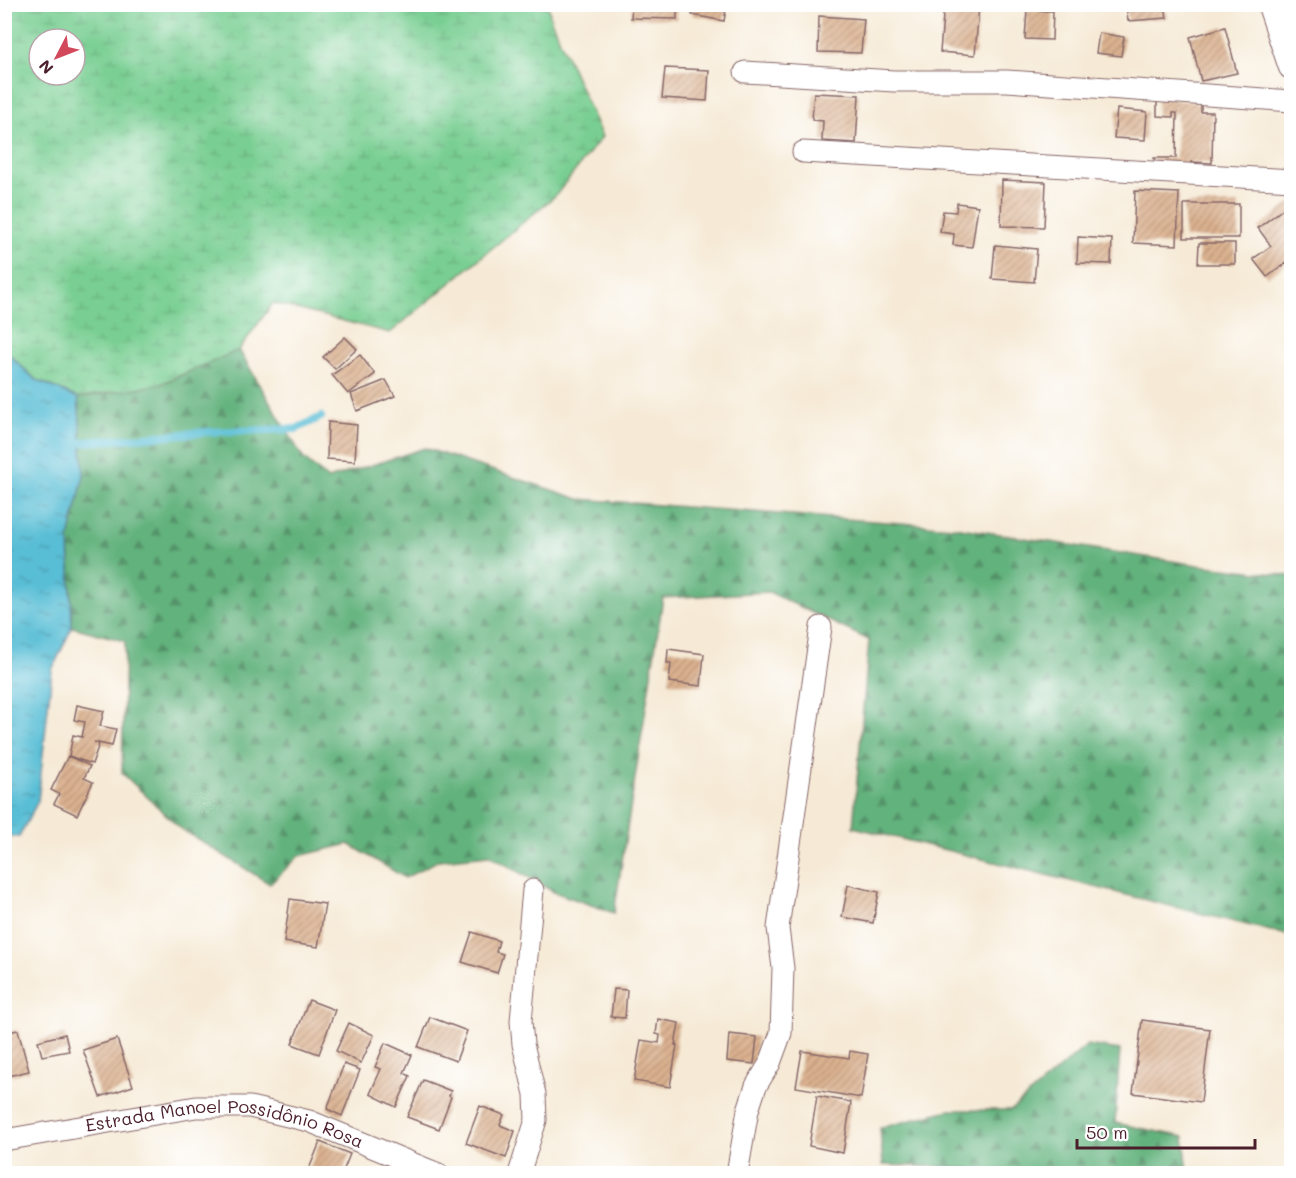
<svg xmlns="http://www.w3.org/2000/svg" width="1296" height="1178" font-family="Mali,sans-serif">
	<defs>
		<pattern id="forest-firs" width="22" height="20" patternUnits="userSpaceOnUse" patternTransform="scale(1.5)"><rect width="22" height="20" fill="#62b27d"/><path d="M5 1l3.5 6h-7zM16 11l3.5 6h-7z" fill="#539067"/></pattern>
		<pattern id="wetland-marsh" width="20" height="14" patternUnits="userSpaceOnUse" patternTransform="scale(1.5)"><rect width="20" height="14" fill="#79cf93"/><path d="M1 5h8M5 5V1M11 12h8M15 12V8" fill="none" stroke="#6ab17f"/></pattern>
		<pattern id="water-ripples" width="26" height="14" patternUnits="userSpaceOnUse" patternTransform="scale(1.5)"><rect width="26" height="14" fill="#58bed5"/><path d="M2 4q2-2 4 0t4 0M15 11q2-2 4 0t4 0" fill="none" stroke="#4b9aad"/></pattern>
		<pattern id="building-hatch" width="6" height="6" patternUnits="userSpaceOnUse" patternTransform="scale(1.5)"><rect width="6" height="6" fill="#dbb290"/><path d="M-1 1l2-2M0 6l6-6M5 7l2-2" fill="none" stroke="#b49076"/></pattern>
	</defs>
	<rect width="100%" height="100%" fill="#fff"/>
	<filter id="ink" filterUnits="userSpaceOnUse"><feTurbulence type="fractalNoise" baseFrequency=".0167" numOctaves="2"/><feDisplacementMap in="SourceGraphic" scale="12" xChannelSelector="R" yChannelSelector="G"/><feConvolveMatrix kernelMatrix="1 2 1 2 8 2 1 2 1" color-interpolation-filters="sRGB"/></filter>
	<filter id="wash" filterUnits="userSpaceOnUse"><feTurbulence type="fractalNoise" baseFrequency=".008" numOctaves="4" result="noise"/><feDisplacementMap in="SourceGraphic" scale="24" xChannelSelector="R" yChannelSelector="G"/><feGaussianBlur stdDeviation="1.35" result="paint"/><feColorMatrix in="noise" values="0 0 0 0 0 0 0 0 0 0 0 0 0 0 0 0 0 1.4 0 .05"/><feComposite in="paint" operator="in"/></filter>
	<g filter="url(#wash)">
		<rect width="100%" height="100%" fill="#f6ead6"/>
		<g fill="url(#forest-firs)" stroke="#566854" stroke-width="1.5">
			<path d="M239,350L303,458L328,479L425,448L579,499L954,527L1198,565L1291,576V936L853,827L869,640L769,592L663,598L614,913L554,892L489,855L439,860L405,878L349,844L299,856L270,884L181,829L122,773L125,641L72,627L69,538L84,475L78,398L160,384Z"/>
			<path d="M1087,1045L1120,1050L1115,1123L1184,1137L1188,1173L1013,1174L945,1167L883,1165L880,1128L949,1110H1011Z"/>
		</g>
		<path fill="url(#wetland-marsh)" stroke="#62775f" stroke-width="1.5" fill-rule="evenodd" d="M4,5H548L551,20L602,137L556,195L390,333L273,303L239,350L160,384L78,398L35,379L5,350ZM39,39H75V75H39Z"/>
		<path fill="url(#water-ripples)" stroke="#516e80" stroke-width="1.5" d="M4,350L35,379L78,398L84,475L69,538L72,627L52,670L38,801L19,837L4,836Z"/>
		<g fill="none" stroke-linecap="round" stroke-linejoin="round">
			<path stroke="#58bed5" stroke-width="8" d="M74,443L207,432L296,429L321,417"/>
		</g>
		<g id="blocks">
			<g fill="url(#building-hatch)">
				<path d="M632,4H677V19L631,18Z"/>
				<path d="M694,4H727L724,21L692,15Z"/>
				<path d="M944,4L979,6L975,55L940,52Z"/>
				<path d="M1055,4H1085L1084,10L1055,8Z"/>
				<path d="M1126,4H1165L1167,18L1128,21Z"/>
				<path d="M1027,10L1053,11L1052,40L1025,39Z"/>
				<path d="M819,16L864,19L861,53L818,52Z"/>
				<path d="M1225,27L1237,73L1201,81L1190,37Z"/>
				<path d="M1099,33L1124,37L1121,56L1096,53Z"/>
				<path d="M665,68L709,70L707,101L662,98Z"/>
				<path d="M814,93L859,95L856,143L822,141L823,121L812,120Z"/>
				<path d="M1157,98L1201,103V112H1213L1212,163L1191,162L1190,173L1154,170V158H1176L1177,113H1173V117L1157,116Z"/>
				<path d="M1117,109L1147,112L1145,140L1114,138Z"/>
				<path d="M1002,180L1046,182L1044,227L1001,226Z"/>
				<path d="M1135,191L1179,193L1177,245L1133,243Z"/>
				<path d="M1292,202V259L1267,277L1253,259L1271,246L1258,228Z"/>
				<path d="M957,203L978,206L972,247L953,245L954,234L940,232L943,211L956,212Z"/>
				<rect x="1184" y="204" width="55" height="34"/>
				<path d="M1078,237L1112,239L1111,264L1077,263Z"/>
				<path d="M1199,243H1235V264H1198Z"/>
				<path d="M995,245L1037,249L1034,282L992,279Z"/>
				<path d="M345,337L357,349L335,369L323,357Z"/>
				<path d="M360,355L375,374L348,394L332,375Z"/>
				<path d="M386,380L395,396L357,411L351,394Z"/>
				<path d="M328,422L357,425L355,461L327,459Z"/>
				<path d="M668,649L704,654L701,686L669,682L671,663H667Z"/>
				<path d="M77,705L104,711L100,726L116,729L112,746L94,742L99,744L92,764L69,756L73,735L82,737L85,722L74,720Z"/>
				<path d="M68,756L90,766L84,778L93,782L77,815L54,804L59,794L51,790Z"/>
				<path d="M848,885L879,892L873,923L842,917Z"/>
				<path d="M290,899L325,904L318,947L284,942Z"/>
				<path d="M472,932L499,941L496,952L503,954L497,973L462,962Z"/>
				<path d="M614,989L627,990L625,1018L611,1017Z"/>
				<path d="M309,1000L335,1010L319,1054L292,1044Z"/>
				<path d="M430,1017L467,1031L456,1061L418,1047Z"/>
				<path d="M658,1019L679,1023L675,1045H677L670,1087L634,1081L641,1040L659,1043L660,1035L656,1034Z"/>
				<path d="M1142,1020L1210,1029L1201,1102L1133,1093Z"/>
				<path d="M349,1023L374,1035L361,1063L336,1051Z"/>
				<path d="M18,1030L29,1071L4,1077V1033Z"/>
				<path d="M65,1034L69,1051L42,1056L38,1041Z"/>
				<path d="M729,1034L757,1037L754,1064L727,1061Z"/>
				<path d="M117,1039L133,1086L100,1097L83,1050Z"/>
				<path d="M385,1043L412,1055L404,1073L410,1076L396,1107L370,1094L381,1069L375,1067Z"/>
				<path d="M802,1051L849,1058L850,1051L868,1054L861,1098L796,1087Z"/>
				<path d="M344,1064L360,1070L342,1116L327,1109Z"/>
				<path d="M423,1080L451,1091L449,1096L451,1097L439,1129L407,1117Z"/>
				<path d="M817,1096L851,1102L843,1153L809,1146Z"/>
				<path d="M480,1106L504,1115L500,1125L515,1131L506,1158L466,1143Z"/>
				<path d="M320,1142L350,1154L342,1174H307Z"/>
			</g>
		</g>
	</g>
	<g filter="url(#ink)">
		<use href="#blocks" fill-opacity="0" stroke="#866667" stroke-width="1.5"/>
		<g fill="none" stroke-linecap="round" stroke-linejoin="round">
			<defs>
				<g id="minor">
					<path d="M745,72L894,81H1007L1292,101"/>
					<path d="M803,152L1292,180"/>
					<path id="s1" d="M4,1140L196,1107H250L309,1121L438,1174"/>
					<path d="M519,1174L536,1120L535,1094L523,1044L521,1021L533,890"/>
					<path d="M737,1174L748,1110L756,1086L770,1063L781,1033L783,968L778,928L821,627"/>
				</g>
				<path id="tertiary" d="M1271,4L1292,66"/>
			</defs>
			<use href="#minor" stroke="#866667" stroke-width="23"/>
			<use href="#tertiary" stroke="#866667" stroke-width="29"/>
			<use href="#minor" stroke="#fff" stroke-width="21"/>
			<use href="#tertiary" stroke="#fff" stroke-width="27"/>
		</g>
	</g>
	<g text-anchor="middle" stroke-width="6" stroke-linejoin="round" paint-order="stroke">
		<g font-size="18" fill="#4a1f2b" stroke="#fff">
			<text dy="6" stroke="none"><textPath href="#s1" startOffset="225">Estrada Manoel Possidônio Rosa</textPath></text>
		</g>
	</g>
	<rect width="1296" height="1178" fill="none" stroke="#fff" stroke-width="24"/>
	<g transform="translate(57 57) rotate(228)"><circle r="28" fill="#ffffff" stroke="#b7a5aa" stroke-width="1.5"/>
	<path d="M0-4.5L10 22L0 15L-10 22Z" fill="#d1495b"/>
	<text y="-9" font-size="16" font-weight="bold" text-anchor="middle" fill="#4a1f2b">N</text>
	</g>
	<path d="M1077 1139v9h178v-9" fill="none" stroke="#4a1f2b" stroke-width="3"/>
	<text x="1086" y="1139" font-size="18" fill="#4a1f2b" stroke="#ffffff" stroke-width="4.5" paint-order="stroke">50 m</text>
</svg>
